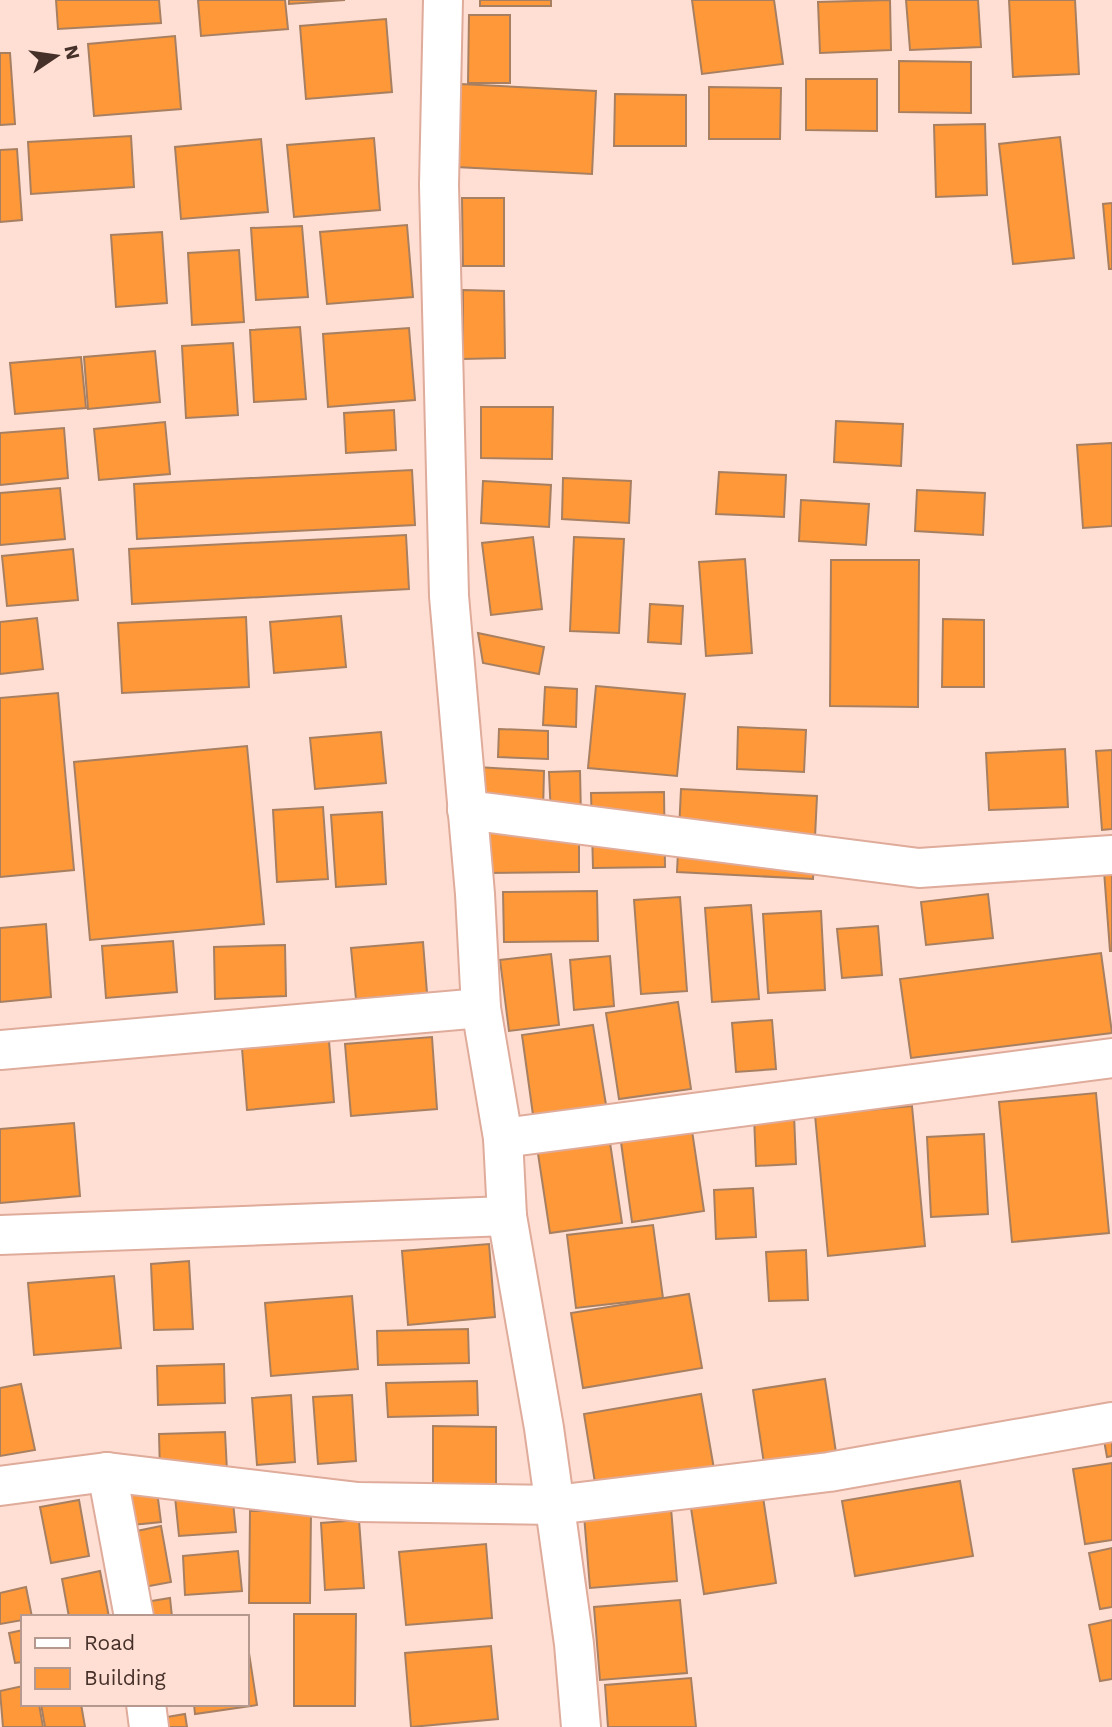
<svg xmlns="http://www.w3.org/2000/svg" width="1112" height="1727" font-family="'Work Sans',sans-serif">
	<rect width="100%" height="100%" fill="#ffded3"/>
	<g fill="#fe9839" stroke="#a88061" stroke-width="2">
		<path d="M56,0H159L161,23L58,29Z"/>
		<path d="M198,0H285L288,29L201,36Z"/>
		<path d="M289,0H345L289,4Z"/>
		<rect x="480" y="0" width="71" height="6"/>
		<path d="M692,0H774L783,64L702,74Z"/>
		<path d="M890,0L891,50L820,53L818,2Z"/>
		<path d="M906,0H978L981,47L910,50Z"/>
		<path d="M1009,0H1075L1079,74L1013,77Z"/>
		<path d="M469,15H510V83H468Z"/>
		<path d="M386,19L392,92L306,99L300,26Z"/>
		<path d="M175,36L181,109L94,116L88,44Z"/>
		<path d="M0,53H10L15,124L0,125Z"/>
		<path d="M899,61L971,62V113L899,112Z"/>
		<path d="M806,79H877V131L806,130Z"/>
		<path d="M460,84L596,91L592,174L456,167Z"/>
		<path d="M709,87L781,88L780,139H709Z"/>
		<path d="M615,94L686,95V146H614Z"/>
		<path d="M985,124L987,195L936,197L934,125Z"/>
		<path d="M131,136L134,187L31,194L28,142Z"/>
		<path d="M1060,137L1074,258L1013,264L999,144Z"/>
		<path d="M374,138L380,210L294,217L287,145Z"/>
		<path d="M261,139L268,212L181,219L175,147Z"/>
		<path d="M17,149L22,220L0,222V150Z"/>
		<path d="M462,198H504V266H463Z"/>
		<path d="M1112,203V269H1109L1103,204Z"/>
		<path d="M407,225L413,297L327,304L320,232Z"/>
		<path d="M302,226L308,297L256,300L251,228Z"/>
		<path d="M162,232L167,303L116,307L111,235Z"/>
		<path d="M239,250L244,322L192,325L188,253Z"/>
		<path d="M463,290L504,291L505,358L463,359Z"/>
		<path d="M300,327L306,399L254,402L250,330Z"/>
		<path d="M409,328L415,400L328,407L323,334Z"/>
		<path d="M233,343L238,415L186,418L182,346Z"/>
		<path d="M155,351L160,402L88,409L84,357Z"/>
		<path d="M81,357L86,408L15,414L10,363Z"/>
		<path d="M481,407H553L552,459L481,458Z"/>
		<path d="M394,410L396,450L346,453L344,413Z"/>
		<path d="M836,421L903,424L901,466L834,462Z"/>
		<path d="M165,422L170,474L99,480L94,429Z"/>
		<path d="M64,428L68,478L0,485V433Z"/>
		<path d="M1112,443V526L1083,528L1077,445Z"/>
		<path d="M412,470L415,525L137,539L134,484Z"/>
		<path d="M719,472L786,475L784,517L716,514Z"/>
		<path d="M563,478L631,481L629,523L562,519Z"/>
		<path d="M483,481L551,485L549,527L481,523Z"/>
		<path d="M60,488L65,539L0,545V493Z"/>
		<path d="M917,490L985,493L983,535L915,531Z"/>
		<path d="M801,500L869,504L866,545L799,541Z"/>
		<path d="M406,535L409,589L132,604L129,549Z"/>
		<path d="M533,537L542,609L491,615L482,543Z"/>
		<path d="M574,537L624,539L619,633L570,631Z"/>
		<path d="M73,549L78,600L7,606L2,556Z"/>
		<path d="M745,559L752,653L706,656L699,562Z"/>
		<path d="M831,560H919L918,707L830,706Z"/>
		<path d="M650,604L683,606L681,644L648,642Z"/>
		<path d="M341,616L346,667L274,673L270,622Z"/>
		<path d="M246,617L249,687L122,693L118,623Z"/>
		<path d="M37,618L43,669L0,674V622Z"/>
		<path d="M943,619L984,620V687H942Z"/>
		<path d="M478,633L544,647L539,674L483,663Z"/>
		<path d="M596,686L685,694L677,776L588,768Z"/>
		<path d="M545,687L577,689L576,727L543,725Z"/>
		<path d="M58,693L74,870L0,877V698Z"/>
		<path d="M738,727L806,730L804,772L737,769Z"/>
		<path d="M499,729L548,731V759L498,757Z"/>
		<path d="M381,732L386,783L315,789L310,738Z"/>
		<path d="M247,746L264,924L90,940L74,762Z"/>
		<path d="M1065,749L1068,807L989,810L986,753Z"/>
		<path d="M1112,750V829L1102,830L1096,751Z"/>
		<path d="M477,767L544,771L543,812L475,809Z"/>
		<path d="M580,771L581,817H551L549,772Z"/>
		<path d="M681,789L817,796L813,879L677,872Z"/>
		<path d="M664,792L665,867L593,868L591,793Z"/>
		<path d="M323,807L328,879L277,882L273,810Z"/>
		<path d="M382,812L386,884L336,887L331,815Z"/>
		<path d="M579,821V872L486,873L485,822Z"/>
		<path d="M1104,871H1112V951H1110Z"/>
		<path d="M597,891L598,941L504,942L503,892Z"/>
		<path d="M988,894L993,938L926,945L921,902Z"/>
		<path d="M680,897L687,991L641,994L634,900Z"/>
		<path d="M751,905L759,999L712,1002L705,908Z"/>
		<path d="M821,911L825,990L768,993L763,914Z"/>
		<path d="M46,924L51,997L0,1002V928Z"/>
		<path d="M878,926L882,975L842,978L837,929Z"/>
		<path d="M173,941L177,992L106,998L102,946Z"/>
		<path d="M423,942L427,993L356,999L351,948Z"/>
		<path d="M285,945L286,996L215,999L214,947Z"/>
		<path d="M1101,953L1112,1033L911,1058L900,979Z"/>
		<path d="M551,954L559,1025L509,1031L500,960Z"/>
		<path d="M610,956L614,1006L574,1010L570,960Z"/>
		<path d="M678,1002L691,1089L619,1099L606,1013Z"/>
		<path d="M772,1020L776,1069L736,1072L732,1023Z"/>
		<path d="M593,1025L607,1111L534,1122L522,1035Z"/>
		<path d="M328,1029L334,1102L247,1110L241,1036Z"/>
		<path d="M432,1037L437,1109L351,1116L345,1044Z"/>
		<path d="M1096,1093L1109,1233L1012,1242L999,1102Z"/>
		<path d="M912,1106L925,1246L828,1256L815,1115Z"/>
		<path d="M794,1114L796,1164L756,1166L754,1116Z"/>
		<path d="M74,1123L80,1196L0,1203V1129Z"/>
		<path d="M691,1124L704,1211L632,1222L620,1135Z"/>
		<path d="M984,1134L988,1214L931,1217L927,1137Z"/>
		<path d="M609,1136L622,1223L550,1233L537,1147Z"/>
		<path d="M753,1188L756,1237L716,1239L714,1190Z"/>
		<path d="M653,1225L663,1298L576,1308L567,1235Z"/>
		<path d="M489,1244L495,1317L408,1325L402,1251Z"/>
		<path d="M806,1250L808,1300L769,1301L766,1252Z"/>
		<path d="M189,1261L193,1329L154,1330L151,1264Z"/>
		<path d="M114,1276L121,1348L34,1355L28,1283Z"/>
		<path d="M689,1294L702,1368L583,1388L571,1313Z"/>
		<path d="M352,1296L358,1369L271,1376L265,1303Z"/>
		<path d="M468,1329L469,1363L378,1365L377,1331Z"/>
		<path d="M224,1364L225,1403L158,1405L157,1366Z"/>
		<path d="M825,1379L838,1466L766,1477L753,1390Z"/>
		<path d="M477,1381L478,1415L388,1417L386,1383Z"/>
		<path d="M21,1384L35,1450L0,1456V1388Z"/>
		<path d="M701,1394L714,1469L596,1489L584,1414Z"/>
		<path d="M291,1395L295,1462L257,1465L252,1398Z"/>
		<path d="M352,1395L356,1461L318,1464L313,1397Z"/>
		<path d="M433,1426L496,1427V1495L433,1494Z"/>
		<path d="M1112,1427V1456L1107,1457L1102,1429Z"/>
		<path d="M225,1432L227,1471L160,1473L159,1434Z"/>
		<path d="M1112,1463V1540L1085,1544L1073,1469Z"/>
		<path d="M960,1481L973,1556L855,1576L842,1501Z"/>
		<path d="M157,1491L161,1522L123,1526L119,1496Z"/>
		<path d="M232,1492L236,1532L179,1536L175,1497Z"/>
		<path d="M763,1497L776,1583L704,1594L691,1508Z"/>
		<path d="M79,1500L89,1556L51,1563L40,1507Z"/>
		<path d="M671,1508L677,1581L590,1588L584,1515Z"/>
		<path d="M250,1511H311L310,1603H249Z"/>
		<path d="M359,1520L364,1588L325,1590L321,1523Z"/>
		<path d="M161,1526L171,1582L133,1589L122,1534Z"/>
		<path d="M486,1544L492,1618L406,1625L399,1552Z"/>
		<path d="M1112,1548V1607L1100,1609L1089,1553Z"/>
		<path d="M238,1551L242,1591L185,1595L183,1556Z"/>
		<path d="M100,1571L109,1617H69L62,1579Z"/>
		<path d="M26,1587L32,1617H23V1620L0,1624V1593Z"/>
		<path d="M170,1598L172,1617H141L139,1603Z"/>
		<path d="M680,1600L687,1673L600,1680L594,1607Z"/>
		<path d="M294,1614H356L355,1706H294Z"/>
		<path d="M1112,1620V1679L1100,1681L1089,1625Z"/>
		<path d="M23,1630V1662L15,1663L9,1633Z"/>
		<path d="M247,1640L257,1705L195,1714L194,1704H247Z"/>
		<path d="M491,1646L498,1719L411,1727L405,1653Z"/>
		<path d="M691,1678L696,1727H608L605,1685Z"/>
		<path d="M23,1686V1704H39L43,1727H3L0,1691Z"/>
		<path d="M41,1704H81L85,1727H45Z"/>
		<path d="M185,1714L187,1727H156L155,1719Z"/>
	</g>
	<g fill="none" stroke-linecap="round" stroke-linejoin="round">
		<defs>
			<g id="minor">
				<path d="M443,0L439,185L449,596L475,894L481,1008L503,1138L507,1216L544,1428L574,1644L581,1727"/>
				<path d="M467,810L919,868L1112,855"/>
				<path d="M0,1050L481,1008"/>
				<path d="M503,1138L1112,1058"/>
				<path d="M0,1235L507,1216"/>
				<path d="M107,1472L134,1617"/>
				<path d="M0,1486L107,1472L358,1502L555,1505L829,1472L1112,1422"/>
				<path d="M146,1704L149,1727"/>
			</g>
		</defs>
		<use href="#minor" stroke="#dfab9a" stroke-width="42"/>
		<use href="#minor" stroke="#fff" stroke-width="38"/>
	</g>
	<rect x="21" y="1615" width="228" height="91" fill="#ffded3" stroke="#b5998f" stroke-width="2"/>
	<rect x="35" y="1638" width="35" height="10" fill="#ffffff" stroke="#b5998f" stroke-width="2"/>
	<text x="84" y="1650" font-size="21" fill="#46312a">Road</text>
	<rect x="35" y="1668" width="35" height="21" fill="#fe9839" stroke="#b5998f" stroke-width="2"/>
	<text x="84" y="1685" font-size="21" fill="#46312a">Building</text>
	<g transform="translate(56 56) rotate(77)" stroke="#ffded3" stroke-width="5" paint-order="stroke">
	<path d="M0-5L12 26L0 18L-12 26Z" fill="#46312a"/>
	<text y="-10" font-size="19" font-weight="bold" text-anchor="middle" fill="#46312a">N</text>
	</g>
</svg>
